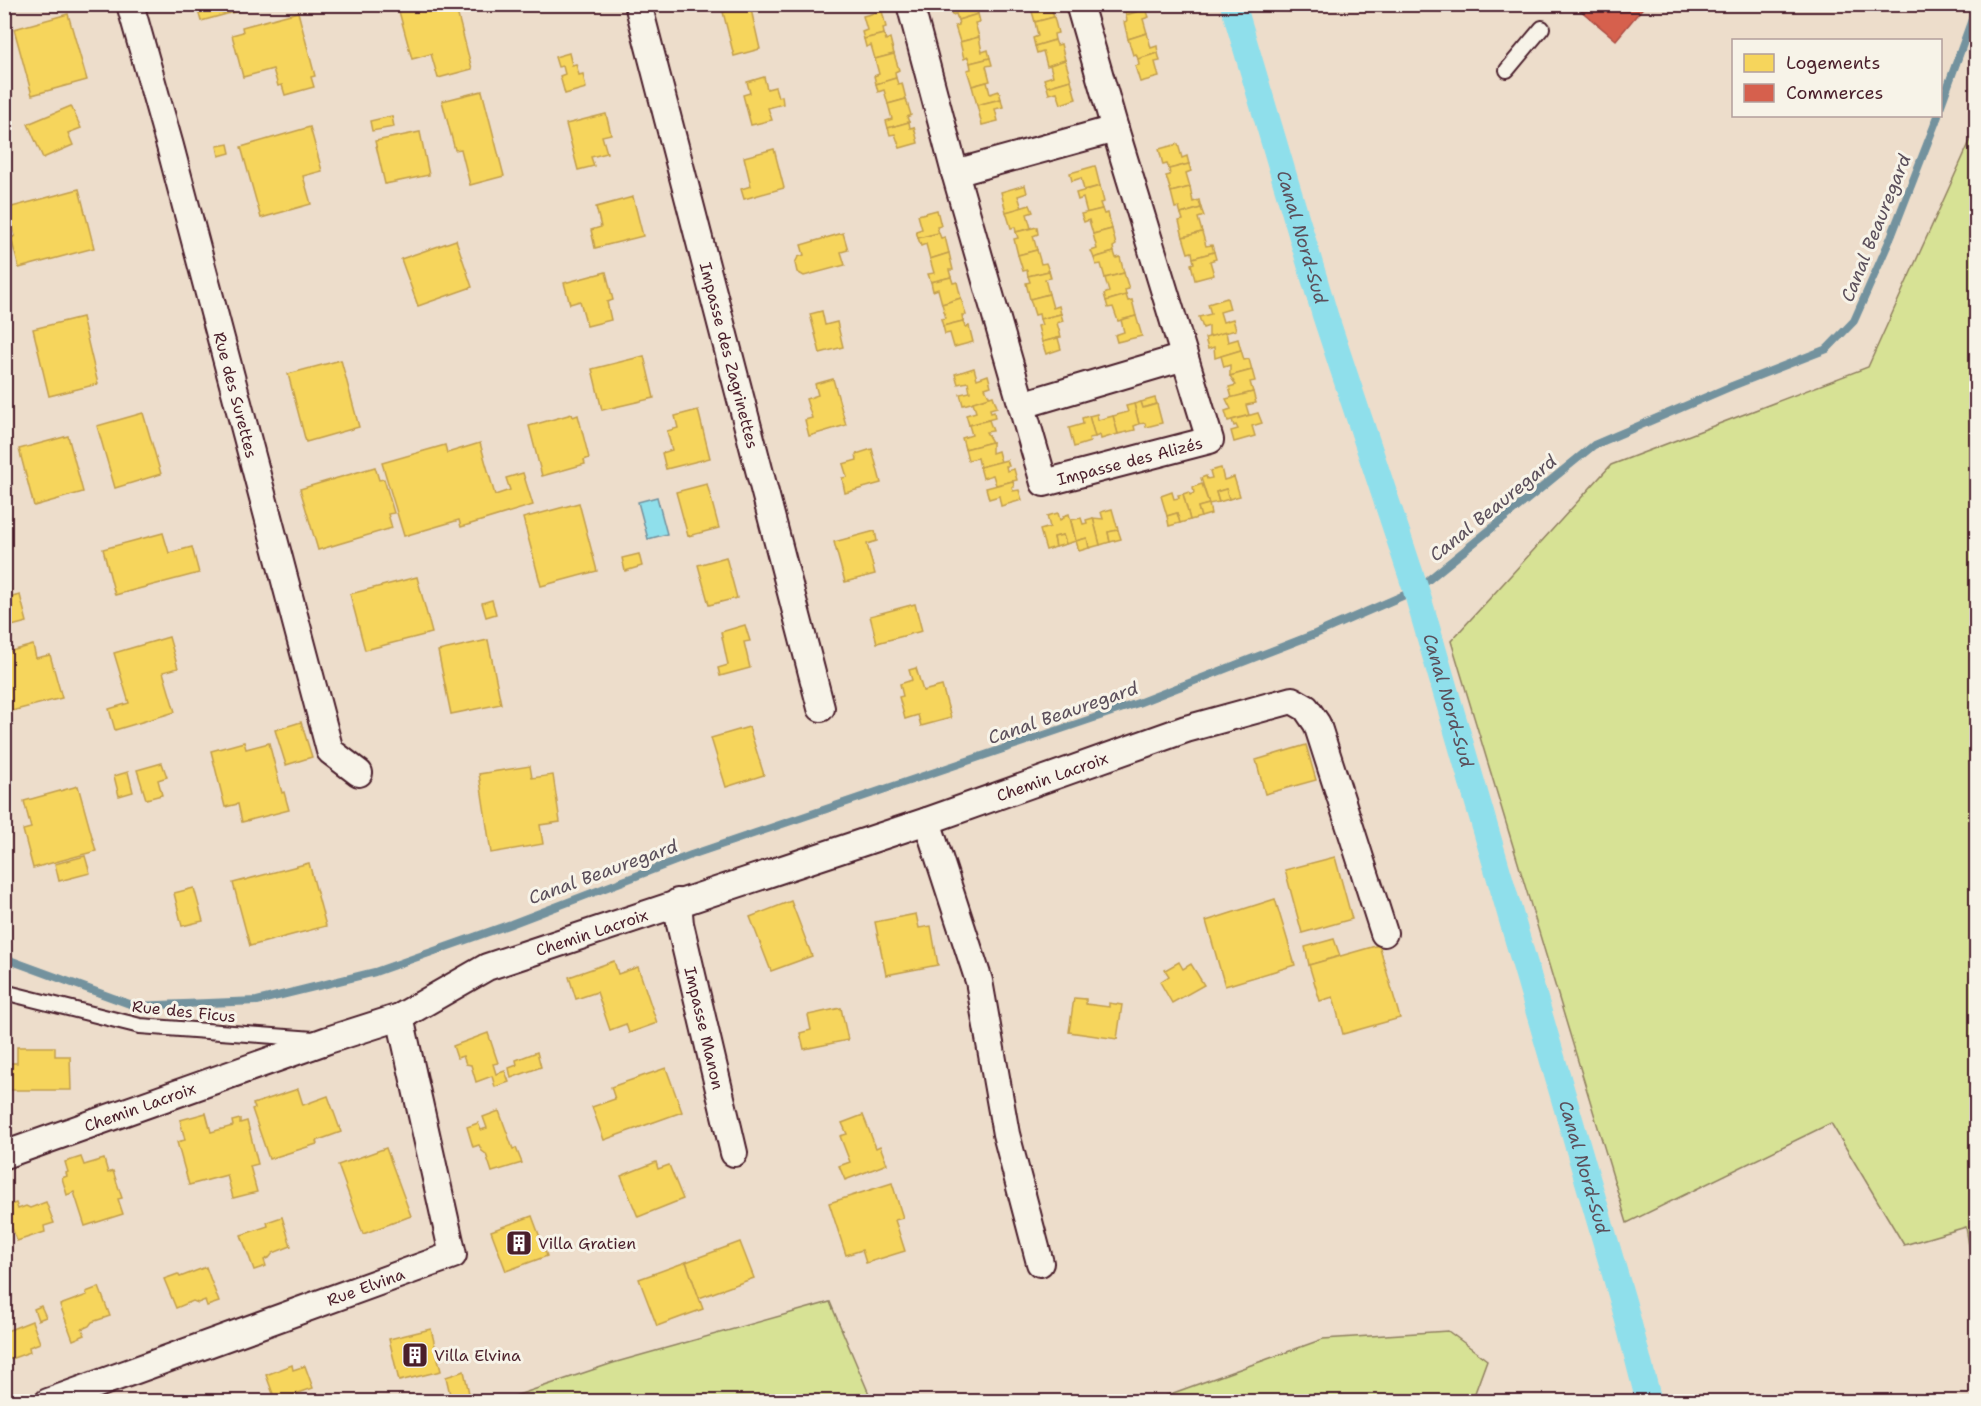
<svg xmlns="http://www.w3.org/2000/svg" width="1981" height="1406" font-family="'Shantell Sans',sans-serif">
	<rect width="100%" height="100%" fill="#edddcb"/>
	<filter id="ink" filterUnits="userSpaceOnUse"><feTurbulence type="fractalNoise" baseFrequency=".0167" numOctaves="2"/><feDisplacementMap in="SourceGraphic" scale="12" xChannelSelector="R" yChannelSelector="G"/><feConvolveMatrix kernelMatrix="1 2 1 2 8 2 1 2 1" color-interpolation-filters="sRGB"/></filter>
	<g filter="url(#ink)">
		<g fill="#d7e295" stroke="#908060" stroke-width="1.5">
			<path d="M1976,128V1290L1966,1227L1904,1245L1831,1123L1627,1223L1451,641L1611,465L1868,367Z"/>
			<path d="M830,1302L872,1401H508L512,1397L613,1363Z"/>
			<path d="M1448,1331L1487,1360L1472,1401H1151L1323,1339Z"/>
		</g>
		<path fill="#8fdfeb" stroke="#73929e" stroke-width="1.5" d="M657,497L667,534L648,539L638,502Z"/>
		<g fill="#f6d55c" stroke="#c29e4d" stroke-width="1.5">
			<path d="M196,4H248L249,8L201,21Z"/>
			<path d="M397,4H455L472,69L438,78L431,54L412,59Z"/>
			<path d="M949,4H970L971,8L976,7L978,14L958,20L956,14L952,15Z"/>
			<path d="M1024,4H1050L1054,17L1035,22L1031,8L1025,9Z"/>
			<path d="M1119,4H1145L1146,9L1126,15L1124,9L1120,10Z"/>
			<path d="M750,5L760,49L734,56L723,12Z"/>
			<path d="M1146,9L1149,17L1143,19L1147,33L1128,39L1124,22L1127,21L1126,15Z"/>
			<path d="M882,11L886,27L883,28L884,34L864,39L862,32L867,30L863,16Z"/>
			<path d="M298,12L315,76L311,77L314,87L285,95L282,85L278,86L273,69L243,77L232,35L243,32L242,27Z"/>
			<path d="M68,14L87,80L32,95L14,29Z"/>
			<path d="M978,14L980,22L975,23L979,37L960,42L955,26L959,25L958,20Z"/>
			<path d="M1054,17L1058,33L1054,34L1055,40L1035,46L1033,38L1038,36L1035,22Z"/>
			<path d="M1147,33L1151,48L1157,46L1158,53L1138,59L1136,54L1133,55L1128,39Z"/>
			<path d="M884,34L886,40L890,38L894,54L875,59L871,45L866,47L864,39Z"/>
			<path d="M979,37L982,52L988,50L990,58L970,63L968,57L964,59L960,42Z"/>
			<path d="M1055,40L1057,45L1061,44L1065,60L1047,66L1043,51L1037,53L1035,46Z"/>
			<path d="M569,53L572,65L576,64L579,75L583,74L586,88L565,94L560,76L565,74L563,66L558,67L555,57Z"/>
			<path d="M1158,53L1160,61L1155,62L1159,77L1140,82L1135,66L1139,65L1138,59Z"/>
			<path d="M894,54L899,70L895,72L896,78L876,84L874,76L879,74L875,59Z"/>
			<path d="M990,58L992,65L986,66L990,81L972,86L967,70L971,69L970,63Z"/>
			<path d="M1065,60L1071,80L1047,87L1044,79L1053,76L1050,65Z"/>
			<path d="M764,77L767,89L775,87L778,97L782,96L783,104L768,108L772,120L751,125L743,95L750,93L747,82Z"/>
			<path d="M896,78L898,84L902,83L906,99L888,104L884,90L878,92L876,84Z"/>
			<path d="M1071,80L1076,99L1061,104L1057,92L1049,94L1047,87Z"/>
			<path d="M987,82L990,94L999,91L1001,99L977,105L972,86Z"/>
			<path d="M482,91L504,176L470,185L461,149L455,150L442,101Z"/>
			<path d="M906,99L911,115L907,117L909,122L888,128L886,121L892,119L888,104Z"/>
			<path d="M1001,99L1003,107L995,109L998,121L982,125L977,105Z"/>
			<path d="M71,106L81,128L68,133L73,145L43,158L28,124Z"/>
			<path d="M606,114L611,134L602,136L607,153L591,157L594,166L578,170L566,124Z"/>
			<path d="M392,116L394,127L372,131L370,121Z"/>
			<path d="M909,122L910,128L914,127L918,143L900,148L895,134L890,135L888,128Z"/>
			<path d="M310,127L322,171L303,176L311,204L261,218L241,147Z"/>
			<path d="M420,132L429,175L385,184L375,141Z"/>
			<path d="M228,144L230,153L219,156L217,146Z"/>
			<path d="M1178,144L1182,158L1187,156L1189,164L1169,169L1167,164L1163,165L1159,149Z"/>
			<path d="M774,149L784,188L744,199L741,189L751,186L744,157Z"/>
			<path d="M1189,164L1191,171L1186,173L1190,187L1171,192L1166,176L1170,175L1169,169Z"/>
			<path d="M1095,166L1100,186L1084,190L1081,178L1072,181L1070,173Z"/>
			<path d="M1025,185L1027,193L1018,196L1022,208L1006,212L1001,192Z"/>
			<path d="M1100,186L1104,202L1100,203L1102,209L1087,213L1083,198L1078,200L1076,193Z"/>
			<path d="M1190,187L1193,202L1199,200L1201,208L1181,214L1179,207L1175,208L1171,192Z"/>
			<path d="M79,189L94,248L19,268L11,238L15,236L8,208Z"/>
			<path d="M633,197L643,236L595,248L591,230L601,227L596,207Z"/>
			<path d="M1030,205L1033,212L1027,214L1031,228L1016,232L1015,227L1011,228L1006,212Z"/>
			<path d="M1201,208L1204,216L1198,218L1202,232L1183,237L1179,221L1183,220L1181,214Z"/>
			<path d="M1102,209L1104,214L1108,213L1112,229L1093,234L1089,220L1084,222L1081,214Z"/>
			<path d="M937,210L941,226L937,227L939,233L918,238L916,231L922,229L918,215Z"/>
			<path d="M1037,227L1038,234L1033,236L1037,250L1018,255L1014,239L1018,238L1016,232Z"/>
			<path d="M1112,229L1116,245L1113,247L1114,252L1094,258L1091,251L1097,249L1093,234Z"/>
			<path d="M1202,232L1206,246L1212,245L1214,252L1193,258L1192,252L1188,253L1183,237Z"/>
			<path d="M843,233L848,250L841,252L845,265L804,276L797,272L795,263L798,257L804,255L801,245Z"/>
			<path d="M939,233L941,238L945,237L949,253L930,259L926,244L921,246L918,238Z"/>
			<path d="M456,240L472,287L418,306L401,259Z"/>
			<path d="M1037,250L1041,264L1046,263L1049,271L1028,276L1027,270L1023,271L1018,255Z"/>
			<path d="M1114,252L1116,258L1120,257L1124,273L1105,278L1101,264L1096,265L1094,258Z"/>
			<path d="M1214,252L1216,259L1210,261L1214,275L1195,280L1191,264L1194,263L1193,258Z"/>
			<path d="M949,253L953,270H949L951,277L931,282L928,274L934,273L930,259Z"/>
			<path d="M1049,271L1051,278L1045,279L1049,294L1030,299L1026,283L1030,282L1028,276Z"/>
			<path d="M606,272L613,300L607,302L611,320L587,326L580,301L570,304L564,283Z"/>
			<path d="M1124,273L1129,289L1125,290L1126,295L1106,301L1104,294L1109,292L1105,278Z"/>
			<path d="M951,277L953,283L957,282L961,298L942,304L938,289L933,291L931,282Z"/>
			<path d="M1049,294L1053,308L1059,306L1061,314L1040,319L1039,314L1035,315L1030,299Z"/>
			<path d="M1126,295L1128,301L1132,300L1136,316L1118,321L1113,307L1108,308L1106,301Z"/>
			<path d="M961,298L966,315H962L963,321L943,326L941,319L946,318L942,304Z"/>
			<path d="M1227,298L1230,309L1220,312L1223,322L1233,319L1236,330L1209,337V326L1203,328L1199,317L1211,314L1208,304Z"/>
			<path d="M822,311L825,325L837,322L843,347L820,353L810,314Z"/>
			<path d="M1061,314L1063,321L1057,323L1061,337L1042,342L1038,326L1042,325L1040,319Z"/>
			<path d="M1136,316L1142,336L1117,342L1115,335L1124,332L1121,320Z"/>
			<path d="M82,317L98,384L49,396L33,329Z"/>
			<path d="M963,321L965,327L969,326L973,342L954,347L950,333L945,334L943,326Z"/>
			<path d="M1226,332L1228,342L1238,339L1241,350L1215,358L1214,347L1208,349L1205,338Z"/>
			<path d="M1058,338L1061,349L1046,354L1042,342Z"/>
			<path d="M1241,350L1244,360L1249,359L1252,370L1230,376V365L1224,367L1221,356Z"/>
			<path d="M644,356L654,398L602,410L592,369Z"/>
			<path d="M341,360L359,427L306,442L288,374Z"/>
			<path d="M974,368L977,379L988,375L991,386L985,388L990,398L963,405L960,394L970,392L968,382L958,384L955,374Z"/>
			<path d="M1252,370L1255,381L1250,382L1253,392L1232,398L1229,387L1236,385L1230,376Z"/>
			<path d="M833,379L846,425L809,436L805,420L812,418L806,399L818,395L815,384Z"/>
			<path d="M1253,392L1256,403L1246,405L1249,415L1228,421L1225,411L1231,409L1226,399Z"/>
			<path d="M993,396L997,407L990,409L991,413L994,412L995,418L969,425L966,415L976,412L973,402Z"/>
			<path d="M1155,398L1157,404L1143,408L1141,402Z"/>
			<path d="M1141,402L1143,408L1157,404L1162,423L1146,427L1145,423L1139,424L1134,404Z"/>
			<path d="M1134,404L1139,424L1134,426L1135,430L1118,434L1113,416L1128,412L1126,406Z"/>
			<path d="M698,410L710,458L666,469L662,453L672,450L667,431L678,428L675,416Z"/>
			<path d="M143,413L161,474L115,488L97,426Z"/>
			<path d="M1258,413L1262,423L1252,426L1255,436L1234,442L1231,431L1238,429L1236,425L1234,426L1232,420Z"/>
			<path d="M572,414L573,417L578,415L589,458L584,460L585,464L542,476L529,426Z"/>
			<path d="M1097,414L1098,420L1113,416L1118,434L1101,439L1100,435L1095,437L1089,416Z"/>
			<path d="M1089,416L1095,437L1089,438L1090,442L1074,447L1069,428L1083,424L1082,418Z"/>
			<path d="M989,420L993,431L986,432L992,442L965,449L962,438L972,435L969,425Z"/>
			<path d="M68,436L83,492L34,506L19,449Z"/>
			<path d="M992,442V453L998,451L1001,462L980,467L978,458L968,460L965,449Z"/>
			<path d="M480,443L495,495L510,490L506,478L523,473L533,505L461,527L459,520L404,536L382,463L445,445L447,453Z"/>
			<path d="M872,449L881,483L845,493L842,478L847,477L843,464L857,460L856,454Z"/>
			<path d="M1007,460L1009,466H1006L1007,471L1014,469L1017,480L996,485L993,475L983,478L980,467Z"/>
			<path d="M375,467L379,480L384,479L394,513L388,514L392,528L318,550L300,489Z"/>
			<path d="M1221,468L1224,480L1234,477L1240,496L1229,499L1226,489L1216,492L1219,502L1209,504L1201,478L1206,476L1207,479L1212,478L1210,471Z"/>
			<path d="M1013,481L1014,487H1012L1013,491L1019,490L1022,500L1001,506L999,496L989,499L986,488Z"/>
			<path d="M707,484L719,528L688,536L676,492Z"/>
			<path d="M1202,484L1209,504L1198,507L1201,517L1190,520L1183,494L1189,492L1190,495L1194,493L1193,487Z"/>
			<path d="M1226,489L1229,499L1219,502L1216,492Z"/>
			<path d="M1172,492L1174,499L1179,498L1178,495L1183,494L1190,520L1180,523L1177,513L1167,516L1161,496Z"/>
			<path d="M579,503L597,571L541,586L523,518Z"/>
			<path d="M1209,504L1211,514L1201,517L1198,507Z"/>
			<path d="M1112,509L1118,530L1108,532L1110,542L1100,545L1093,518L1103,519L1101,512Z"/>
			<path d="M1058,513L1060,520L1064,518L1063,516L1069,514L1076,541L1066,544L1063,535L1054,537L1056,547L1046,550L1040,530L1050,527L1047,516Z"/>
			<path d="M1177,513L1180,523L1169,526L1167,516Z"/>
			<path d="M1081,518L1083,524L1087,523L1086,520L1093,518L1100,545L1089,548L1087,538L1076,541L1071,520Z"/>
			<path d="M1118,530L1121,539L1110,542L1108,532Z"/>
			<path d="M875,531L877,541L867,544L875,574L845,582L834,542Z"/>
			<path d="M163,533L169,553L192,547L199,573L115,595L103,549Z"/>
			<path d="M1063,535L1066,544L1056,547L1054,537Z"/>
			<path d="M1087,538L1089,548L1079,551L1076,541Z"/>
			<path d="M639,554L642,566L625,571L622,558Z"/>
			<path d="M726,557L737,598L709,605L698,565Z"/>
			<path d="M417,577L432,633L365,650L350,594Z"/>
			<path d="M8,579L12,597L20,595L27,622L4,628V580Z"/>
			<path d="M492,600L496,614L486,617L482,603Z"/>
			<path d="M915,604L922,631L877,643L870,616Z"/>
			<path d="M745,625L750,641L744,642L750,668L720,676L718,668L728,665L721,632Z"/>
			<path d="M169,637L178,668L163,672L175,712L115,730L109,709L129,703L114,653Z"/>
			<path d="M488,640L501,704L451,714L438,651Z"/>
			<path d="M33,645L36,658L50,655L62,698L4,713V653Z"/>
			<path d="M916,668L923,691L942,686L951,718L921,726L918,715L905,719L899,697L903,696L900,684L912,680L909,670Z"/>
			<path d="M301,722L312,757L286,765L275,730Z"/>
			<path d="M749,727L764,775L726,787L711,738Z"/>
			<path d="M244,742L246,749L269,743L282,793L284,792L289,810L242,822L238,804L225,807L211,751Z"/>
			<path d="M1306,745L1316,780L1265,794L1256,760Z"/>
			<path d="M162,763L167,777L158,780L162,795L146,799L137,770Z"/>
			<path d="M530,766L532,778L553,775L560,822L540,825L543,844L491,853L479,774Z"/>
			<path d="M128,772L133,792L119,796L114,776Z"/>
			<path d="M78,786L96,851L33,868L23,830L31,828L24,801Z"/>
			<path d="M85,856L90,873L59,881L55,864Z"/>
			<path d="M1335,857L1352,919L1302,933L1285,870Z"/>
			<path d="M309,863L326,926L250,946L233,883Z"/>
			<path d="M194,888L203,921L182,926L174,893Z"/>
			<path d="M1275,899L1295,965L1225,986L1206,921Z"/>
			<path d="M791,901L812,956L771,971L750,917Z"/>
			<path d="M916,914L919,928L931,926L938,965L886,975L875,922Z"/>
			<path d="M1334,939L1340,956L1309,965L1305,947Z"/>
			<path d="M1379,945L1400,1018L1343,1034L1333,997L1320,1001L1309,965Z"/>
			<path d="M614,961L618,974L638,967L657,1023L629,1033L626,1024L610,1030L597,992L576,999L569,977Z"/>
			<path d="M1179,962L1183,969L1191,964L1204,985L1172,1003L1160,982L1169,976L1165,970Z"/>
			<path d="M1074,998L1086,999V1004L1109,1007V1003L1122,1005L1117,1039L1069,1032Z"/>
			<path d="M841,1008L848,1040L804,1049L800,1033L811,1030L808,1015Z"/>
			<path d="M488,1033L498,1063L493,1064L496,1074L505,1071L509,1082L495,1087L492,1076L476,1082L471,1065L466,1064L463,1056L457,1058L453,1046Z"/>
			<path d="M17,1047H55V1056H70L71,1090H4V1063H17Z"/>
			<path d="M537,1052L541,1067L511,1078L509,1068L517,1065L516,1060Z"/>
			<path d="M666,1068L682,1112L604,1140L592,1107L615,1099L611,1087Z"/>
			<path d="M298,1089L303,1105L328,1096L341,1132L316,1141L317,1144L269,1159L252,1109L255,1108L253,1104Z"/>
			<path d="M499,1111L513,1149L516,1148L522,1163L492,1172L486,1154L482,1151L479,1145L473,1147L467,1127L478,1123L481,1130L487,1128L483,1117Z"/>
			<path d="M206,1113L211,1132L233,1126L232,1121L240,1119V1123L247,1121L258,1164L250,1166L257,1192L233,1198L227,1175L189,1185L177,1142L185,1140L180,1120Z"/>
			<path d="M863,1115L876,1148L880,1146L887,1164L845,1180L839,1166L850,1162L840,1136L847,1134L842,1123Z"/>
			<path d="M386,1148L411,1216L363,1234L338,1165Z"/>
			<path d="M81,1157L84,1165L104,1159L108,1173L113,1171L122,1198L118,1199L123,1214L85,1226L74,1192L67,1195L62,1178L67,1176L66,1173L68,1172L65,1162Z"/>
			<path d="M656,1162L658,1169L669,1165L683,1199L638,1217L621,1176Z"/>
			<path d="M892,1183L903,1218L895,1220L905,1251L866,1263L862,1250L846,1255L829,1203Z"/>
			<path d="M46,1202L54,1223L44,1226L45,1232L17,1241L4,1207L16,1203L18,1209L26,1206L30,1208Z"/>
			<path d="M532,1216L547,1256L506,1271L491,1231Z"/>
			<path d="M282,1217L291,1246L273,1253L270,1257L264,1260L266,1266L254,1270L241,1235L268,1226L267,1222Z"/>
			<path d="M740,1242L754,1278L699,1298L686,1262Z"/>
			<path d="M686,1262L703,1309L657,1326L639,1279Z"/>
			<path d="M206,1267L219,1302L207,1306L205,1300L198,1303L193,1301L176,1308L164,1279L178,1274L180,1277Z"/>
			<path d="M99,1287L110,1316L92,1322L89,1326L82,1329L85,1335L73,1340L60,1305L87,1295L86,1292Z"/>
			<path d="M41,1306L46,1317L38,1320L34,1309Z"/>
			<path d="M32,1321L40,1343L29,1347L30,1352L5,1361L4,1332Z"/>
			<path d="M431,1329L441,1371L399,1381L389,1339Z"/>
			<path d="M292,1365L293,1370L305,1366L313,1388L287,1397L289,1402H276L266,1375Z"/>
			<path d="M464,1371L469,1393L451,1399L446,1377Z"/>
		</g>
		<path fill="#d6604d" stroke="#ac4c43" stroke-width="1.5" d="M1573,4H1646L1616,40Z"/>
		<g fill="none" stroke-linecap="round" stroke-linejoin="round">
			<g stroke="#73929e" stroke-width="8">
				<path d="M1940,108L1976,8"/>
				<path d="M4,958L135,1006L257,1001L375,972L511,924L691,855L1138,703L1315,634L1416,590L1594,445L1732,386L1827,349L1854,321L1891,237L1938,116"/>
			</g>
			<path stroke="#8fdfeb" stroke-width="26" id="s1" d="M1233,4L1325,315L1416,590L1624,1305L1649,1402"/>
			<defs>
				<g id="service">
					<path d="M1507,70L1542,28"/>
					<path d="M4,992L140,1026L314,1039"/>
				</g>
				<g id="minor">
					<path id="s2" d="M130,4L170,146L330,751L359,773"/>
					<path id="s3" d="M638,4L821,708"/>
					<path id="s4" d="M910,4L955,173L1044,483L1210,440L1115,129L1079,4"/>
					<path d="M955,173L1115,129"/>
					<path d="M1022,405L1184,357"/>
					<path d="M927,821L979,981L1006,1134L1040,1263"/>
					<path id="s5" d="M678,902L680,924L734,1153"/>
					<path id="s6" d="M4,1155L328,1040L400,1017L487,967L927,821L1186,729L1292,700L1306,708L1317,724L1384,933"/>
					<path id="s7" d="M48,1402L453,1255L400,1017"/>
				</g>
			</defs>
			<use href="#service" stroke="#4a1f2b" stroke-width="18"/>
			<use href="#minor" stroke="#4a1f2b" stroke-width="30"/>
			<use href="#service" stroke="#f7f3e8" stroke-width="14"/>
			<use href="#minor" stroke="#f7f3e8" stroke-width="26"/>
		</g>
	</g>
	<defs>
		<symbol id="building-square" viewBox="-11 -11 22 22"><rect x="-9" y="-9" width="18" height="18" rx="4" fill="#4a1f2b" stroke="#f7f3e8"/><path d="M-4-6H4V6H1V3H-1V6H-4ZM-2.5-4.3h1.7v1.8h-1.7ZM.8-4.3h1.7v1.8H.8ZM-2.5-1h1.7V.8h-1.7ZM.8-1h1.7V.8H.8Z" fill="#fff"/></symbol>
	</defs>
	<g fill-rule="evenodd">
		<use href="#building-square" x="504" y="1228" width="30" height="30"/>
		<use href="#building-square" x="400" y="1340" width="30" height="30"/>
	</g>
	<g text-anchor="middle" stroke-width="6" stroke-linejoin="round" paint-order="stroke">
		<g font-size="16" fill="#4a1f2b" stroke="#f7f3e8">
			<text dy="6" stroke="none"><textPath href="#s3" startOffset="363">Impasse des Zagrinettes</textPath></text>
			<text dy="6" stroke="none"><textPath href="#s2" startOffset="405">Rue des Surettes</textPath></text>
			<text dy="6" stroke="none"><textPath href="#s4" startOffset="586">Impasse des Alizés</textPath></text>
			<text dy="6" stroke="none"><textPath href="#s6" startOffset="1116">Chemin Lacroix</textPath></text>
			<text dy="6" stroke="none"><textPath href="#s6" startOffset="630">Chemin Lacroix</textPath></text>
			<text transform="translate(184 1011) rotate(6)" y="6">Rue des Ficus</text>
			<text dy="6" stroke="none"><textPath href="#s5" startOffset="129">Impasse Manon</textPath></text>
			<text dy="6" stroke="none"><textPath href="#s6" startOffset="144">Chemin Lacroix</textPath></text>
			<text dy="6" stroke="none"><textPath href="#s7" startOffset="338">Rue Elvina</textPath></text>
		</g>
		<g font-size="16" fill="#4a1f2b" stroke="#f7f3e8" text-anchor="start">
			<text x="538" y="1249">Villa Gratien</text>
			<text x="434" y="1361">Villa Elvina</text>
		</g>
		<g font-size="18" font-style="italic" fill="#5b4f5b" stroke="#f7f3e8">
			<text transform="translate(1876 228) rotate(-68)" y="6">Canal Beauregard</text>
			<text dy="6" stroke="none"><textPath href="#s1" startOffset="243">Canal Nord-Sud</textPath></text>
			<text transform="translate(1493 508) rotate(-39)" y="6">Canal Beauregard</text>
			<text dy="6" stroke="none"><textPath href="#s1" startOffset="729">Canal Nord-Sud</textPath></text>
			<text transform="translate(1063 713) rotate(-19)" y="6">Canal Beauregard</text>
			<text transform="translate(603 872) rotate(-20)" y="6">Canal Beauregard</text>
			<text dy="6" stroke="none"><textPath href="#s1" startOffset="1215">Canal Nord-Sud</textPath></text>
		</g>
	</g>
	<rect width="1981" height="1406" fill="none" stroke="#f7f3e8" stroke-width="24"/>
	<rect x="12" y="12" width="1957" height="1382" fill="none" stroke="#4a1f2b" stroke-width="2" filter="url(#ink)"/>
	<rect x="1732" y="39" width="210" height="78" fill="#f7f3e8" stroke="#b29e9c" stroke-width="1.5"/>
	<rect x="1744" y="54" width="30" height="18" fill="#f6d55c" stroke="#b29e9c" stroke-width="1.5"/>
	<text x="1786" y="69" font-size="18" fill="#4a1f2b">Logements</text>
	<rect x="1744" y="84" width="30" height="18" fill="#d6604d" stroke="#b29e9c" stroke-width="1.5"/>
	<text x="1786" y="99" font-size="18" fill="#4a1f2b">Commerces</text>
</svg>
